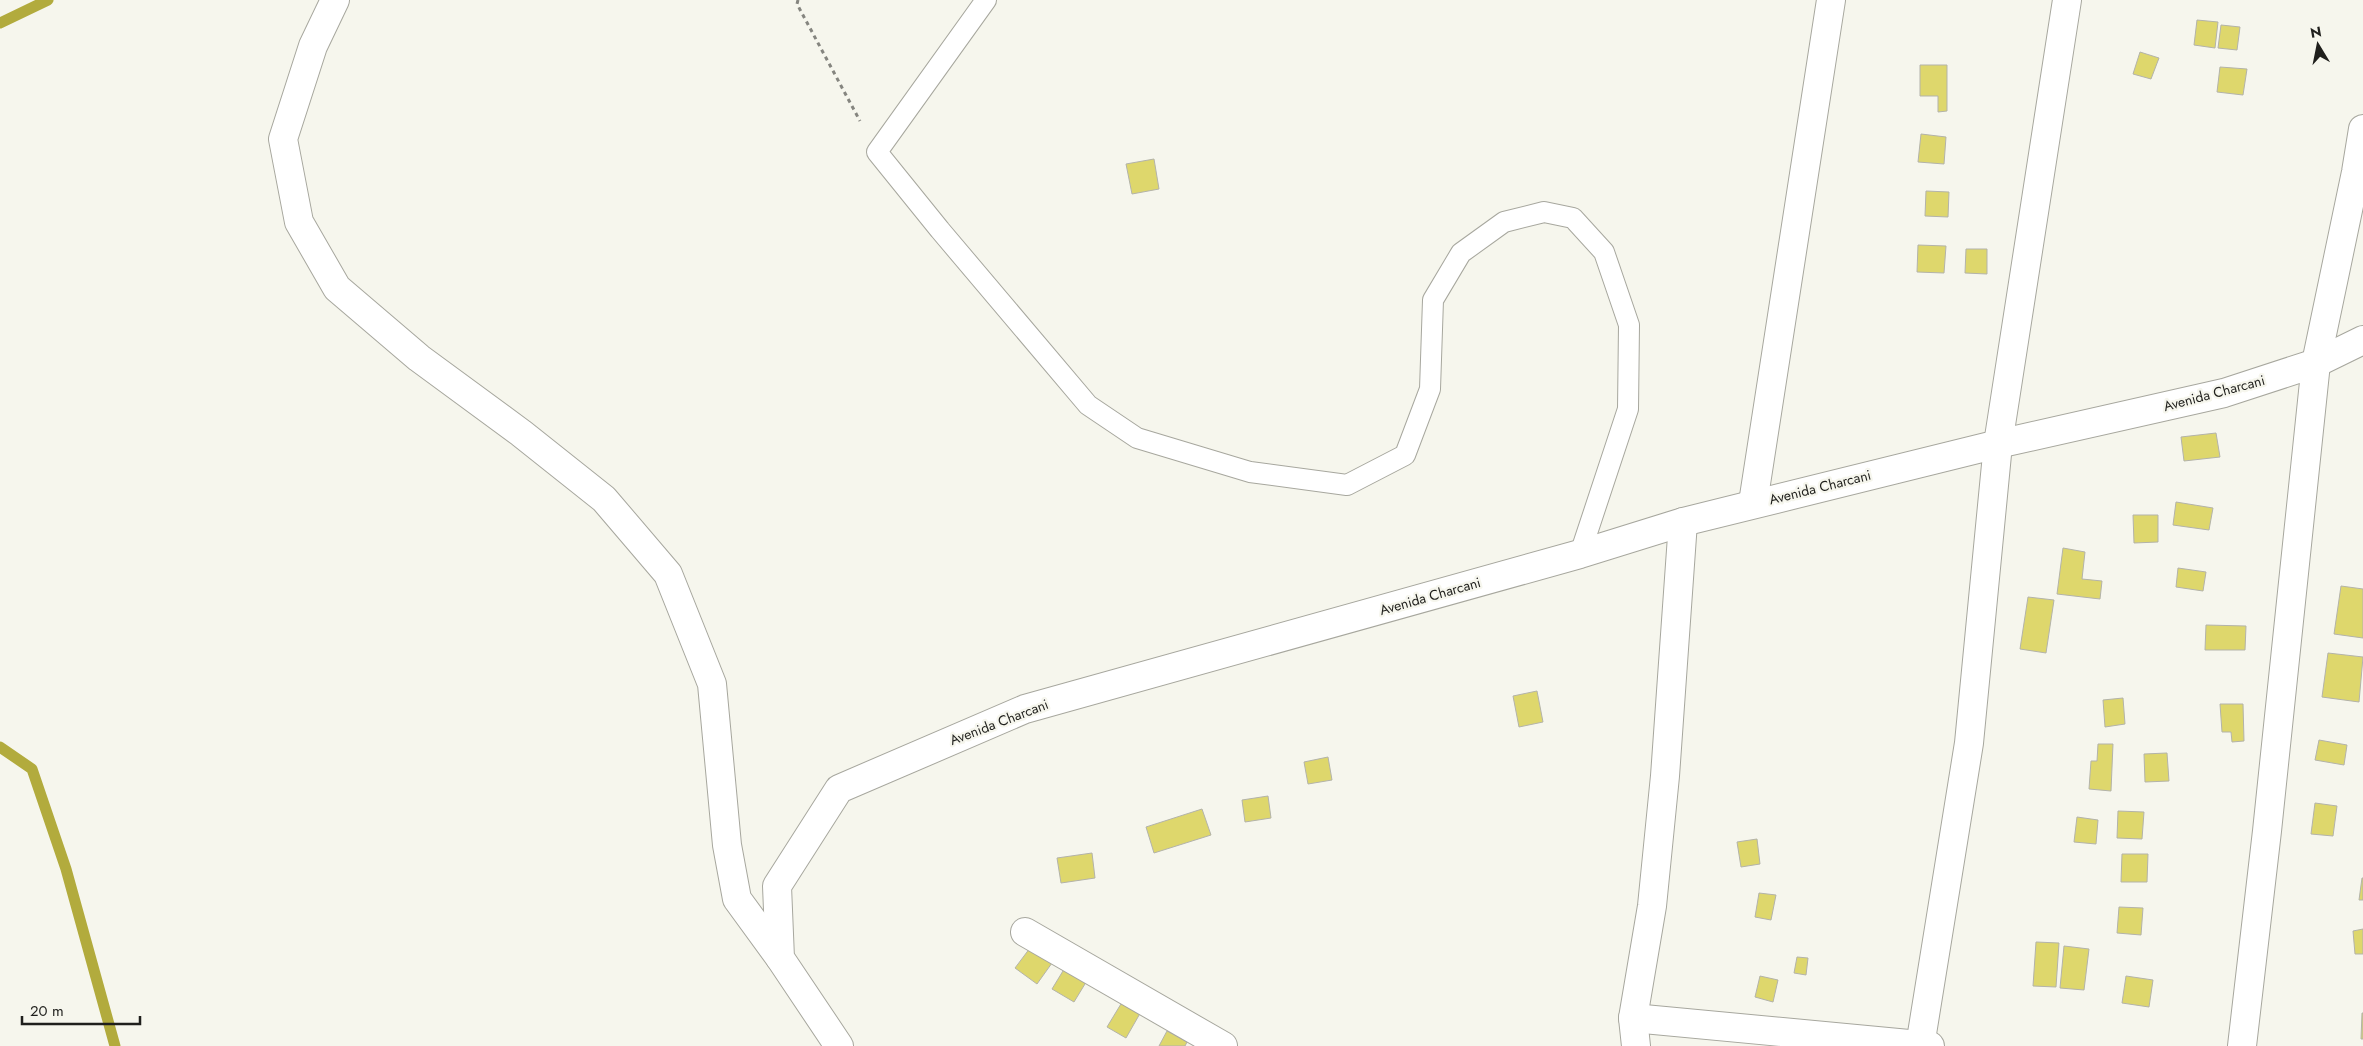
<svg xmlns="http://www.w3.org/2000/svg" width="2363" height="1046" font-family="Jost,sans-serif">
	<rect width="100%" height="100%" fill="#f6f6ed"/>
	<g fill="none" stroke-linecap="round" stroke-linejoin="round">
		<g stroke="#b2ab3d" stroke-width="11">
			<path d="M0,23L48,0"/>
			<path d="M0,747L32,769L66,869L115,1046"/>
		</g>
	</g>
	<g fill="#ded76c" stroke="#b3b3aa">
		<path d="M2197,20L2218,22L2215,48L2194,45Z"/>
		<path d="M2221,25L2240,27L2237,50L2218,48Z"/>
		<path d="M2140,52L2159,58L2151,79L2133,74Z"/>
		<path d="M1920,65H1947V111L1938,112V96H1920Z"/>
		<path d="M2220,67L2247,69L2243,95L2217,92Z"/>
		<path d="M1921,134L1946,137L1944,164L1918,162Z"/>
		<path d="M1154,159L1159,189L1132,194L1126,164Z"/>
		<path d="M1926,191L1949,192L1948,217L1925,216Z"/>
		<path d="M1918,245L1946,246L1944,273L1917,272Z"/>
		<path d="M1966,249H1987V274L1965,273Z"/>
		<path d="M2216,433L2220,457L2184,461L2181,437Z"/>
		<path d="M2176,502L2213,508L2209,530L2173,525Z"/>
		<path d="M2133,515H2158V542L2134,543Z"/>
		<path d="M2063,548L2085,552L2082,579L2102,581L2100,599L2057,594Z"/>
		<path d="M2178,568L2206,572L2203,591L2176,587Z"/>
		<path d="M2341,586L2363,589V638L2334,634Z"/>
		<path d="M2028,597L2054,600L2046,653L2020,649Z"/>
		<path d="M2206,625L2246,626L2245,650H2205Z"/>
		<path d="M2328,653L2363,657L2359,702L2322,697Z"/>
		<path d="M1537,691L1543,722L1519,727L1513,696Z"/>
		<path d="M2123,698L2125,724L2105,727L2103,700Z"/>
		<path d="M2220,704H2243L2244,741L2232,742L2231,732H2222Z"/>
		<path d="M2319,740L2347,745L2344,765L2315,760Z"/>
		<path d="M2098,744H2113L2111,791L2089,789L2091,761H2097Z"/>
		<path d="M2167,753L2169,781L2145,782L2144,754Z"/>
		<path d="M1328,757L1332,780L1308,784L1304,762Z"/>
		<path d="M1268,796L1271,818L1245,822L1242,800Z"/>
		<path d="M2315,803L2337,806L2333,836L2311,834Z"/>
		<path d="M1202,809L1211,835L1154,853L1146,827Z"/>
		<path d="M2118,811L2144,812L2142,839L2117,838Z"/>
		<path d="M2077,817L2098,820L2096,844L2074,842Z"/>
		<path d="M1757,839L1760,864L1741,867L1737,842Z"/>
		<path d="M1092,853L1095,878L1061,883L1057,858Z"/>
		<path d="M2122,854H2148L2147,882H2121Z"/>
		<path d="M2362,878H2363V900H2359Z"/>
		<path d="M1759,893L1776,895L1771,920L1755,917Z"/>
		<path d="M2119,907L2143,908L2141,935L2117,933Z"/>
		<path d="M2363,929V954H2355L2353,931Z"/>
		<path d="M2036,942L2059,943L2056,987L2033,986Z"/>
		<path d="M2064,946L2089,949L2084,990L2060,988Z"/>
		<path d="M1030,948L1052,963L1037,984L1015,968Z"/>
		<path d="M1797,957L1808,958L1806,975L1794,973Z"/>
		<path d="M1066,966L1088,979L1074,1002L1052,989Z"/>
		<path d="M1760,976L1778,980L1773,1002L1755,997Z"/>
		<path d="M2126,976L2153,980L2149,1007L2122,1003Z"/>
		<path d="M1124,999L1142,1010L1126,1038L1107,1027Z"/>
		<path d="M2362,1013H2363V1039H2361Z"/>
		<path d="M1167,1031L1187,1042L1185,1046H1159Z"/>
	</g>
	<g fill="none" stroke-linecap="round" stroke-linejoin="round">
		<defs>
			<path id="service" d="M986,0L877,152L940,230L1088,405L1137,438L1250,472L1347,485L1405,455L1430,389L1433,300L1461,253L1504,222L1544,212L1573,218L1604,252L1629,325L1628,409L1580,554"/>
			<g id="minor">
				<path d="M335,0L313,46L283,139L299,222L337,288L419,358L521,433L604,499L668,574L712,684L727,845L737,899L780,958"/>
				<path d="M1753,503L1831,0"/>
				<path d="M1025,932L1223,1046"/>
				<path d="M1633,1018L1930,1046"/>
				<path d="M1636,1046L1633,1018L1652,906L1665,776L1683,522"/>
				<path d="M1920,1046L1969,743L1998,444L2067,0"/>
				<path d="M2242,1046L2267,831L2316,363L2356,172L2363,129"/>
			</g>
			<path id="secondary" d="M839,1046L780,958L777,886L839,789L1025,709L1580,554L1683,522L1998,444L2224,393L2316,363L2363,340"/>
		</defs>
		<use href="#service" stroke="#a7a79e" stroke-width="22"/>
		<use href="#minor" stroke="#a7a79e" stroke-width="30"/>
		<use href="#secondary" stroke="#a7a79e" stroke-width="30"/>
		<path stroke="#85857f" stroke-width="3" stroke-dasharray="4 4" stroke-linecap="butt" d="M798,0L797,4L860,121"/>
		<use href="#service" stroke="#fff" stroke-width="20"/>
		<use href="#minor" stroke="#fff" stroke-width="28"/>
		<use href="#secondary" stroke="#fff" stroke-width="28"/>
	</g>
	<g text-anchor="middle" stroke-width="4.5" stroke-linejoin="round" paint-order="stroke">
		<g font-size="14" fill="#1f1f1c" stroke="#f6f6ed">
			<text transform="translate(2214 393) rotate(-15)" y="5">Avenida Charcani</text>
			<text transform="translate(1820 487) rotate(-14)" y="5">Avenida Charcani</text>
			<text transform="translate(1430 596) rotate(-16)" y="5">Avenida Charcani</text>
			<text transform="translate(999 722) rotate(-21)" y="5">Avenida Charcani</text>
		</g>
	</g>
	<g transform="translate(2318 45) rotate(350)" stroke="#f6f6ed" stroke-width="4" paint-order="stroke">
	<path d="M0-4L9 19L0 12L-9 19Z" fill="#1f1f1c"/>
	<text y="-8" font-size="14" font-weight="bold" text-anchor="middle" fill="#1f1f1c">N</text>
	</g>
	<path d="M22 1016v8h118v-8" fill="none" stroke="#1f1f1c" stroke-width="2.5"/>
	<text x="30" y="1016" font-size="15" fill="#1f1f1c" stroke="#f6f6ed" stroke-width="4" paint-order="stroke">20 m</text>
</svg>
